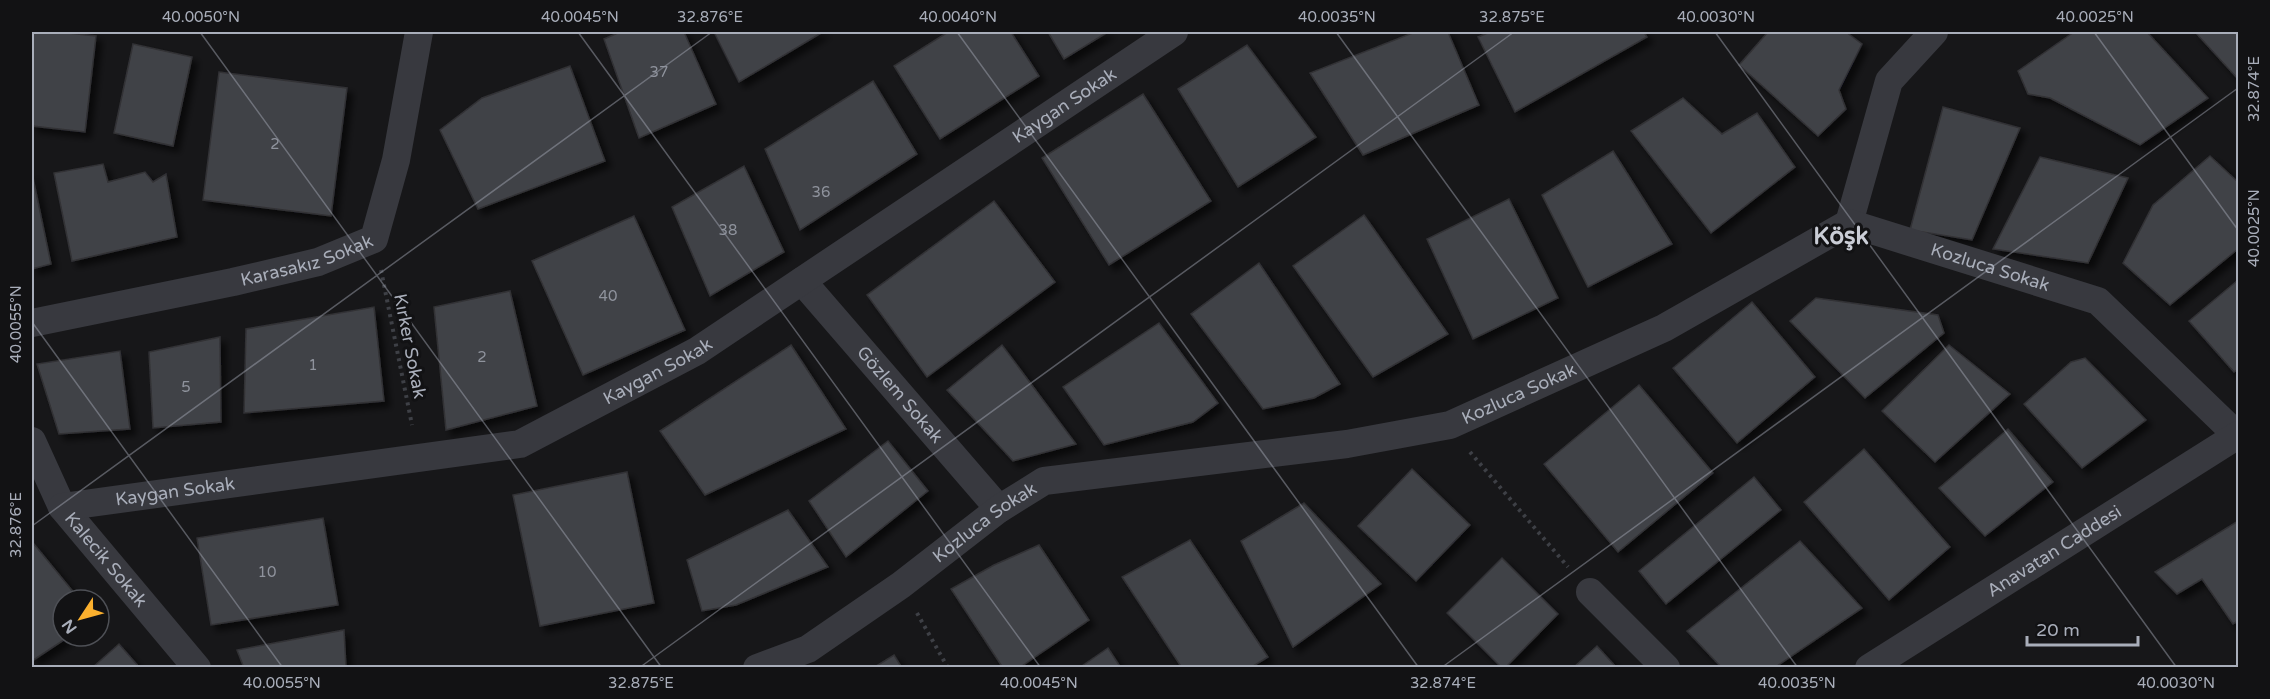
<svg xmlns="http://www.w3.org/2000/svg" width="2270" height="699" font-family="'Varela Round',sans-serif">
	<defs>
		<filter id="shadow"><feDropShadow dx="5.5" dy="5.5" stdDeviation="3" flood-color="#0009"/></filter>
	</defs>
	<rect width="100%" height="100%" fill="#171719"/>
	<g fill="#414246" stroke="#313135" stroke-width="1.5" filter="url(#shadow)">
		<path d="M32,32H59L96,36L85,132L32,126Z"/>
		<path d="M620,32H684L716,104L639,138L604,39Z"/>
		<path d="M714,32H823L739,82Z"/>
		<path d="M948,32H1011L1039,76L940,139L894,66Z"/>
		<path d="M1048,32H1108L1064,59Z"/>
		<path d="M1415,32H1448L1479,105L1363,155L1310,73Z"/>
		<path d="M1490,32H1644L1647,37L1515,112L1478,37Z"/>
		<path d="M1768,32H1846L1862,44L1839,90L1846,109L1818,136L1739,65Z"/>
		<path d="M2074,32H2147L2208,98L2140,145L2050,98L2028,94L2018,71Z"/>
		<path d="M2195,32H2238V77L2237,78Z"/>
		<path d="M133,44L192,57L173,146L114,133Z"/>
		<path d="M1247,45L1316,137L1238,187L1178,89Z"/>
		<path d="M570,66L605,161L478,209L440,130L482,98Z"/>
		<path d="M219,72L347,88L331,216L203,200Z"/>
		<path d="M873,81L917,154L800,230L765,149Z"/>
		<path d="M1143,94L1211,201L1109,265L1042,158Z"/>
		<path d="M1683,98L1722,134L1757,113L1795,167L1711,233L1631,131Z"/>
		<path d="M1943,107L2020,128L1972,240L1910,230Z"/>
		<path d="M1613,151L1672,244L1588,287L1542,195Z"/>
		<path d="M2210,156L2238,182V249L2170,305L2123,263L2153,205Z"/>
		<path d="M2040,157L2128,178L2088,263L1993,249Z"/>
		<path d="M103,164L108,182L145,172L153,182L166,174L177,237L72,261L54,173Z"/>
		<path d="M744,166L784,252L710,296L672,207Z"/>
		<path d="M32,173L51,264L32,269Z"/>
		<path d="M1509,199L1558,298L1473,339L1427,239Z"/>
		<path d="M994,201L1055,282L927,377L867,295Z"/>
		<path d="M1364,215L1448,334L1373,377L1293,266Z"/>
		<path d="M634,216L685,330L583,375L532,261Z"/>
		<path d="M1259,263L1340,384L1314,398L1263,409L1191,314Z"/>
		<path d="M2238,280V369L2234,372L2189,321Z"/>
		<path d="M510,291L537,406L446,430L434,307Z"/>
		<path d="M1816,298L1938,315L1944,333L1865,398L1790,321Z"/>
		<path d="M1752,302L1815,377L1737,443L1673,368Z"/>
		<path d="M374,307L384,401L244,413L246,329Z"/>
		<path d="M1159,323L1218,403L1193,422L1104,445L1063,387Z"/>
		<path d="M220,337L221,422L153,428L149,352Z"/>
		<path d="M791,345L846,429L705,495L660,431Z"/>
		<path d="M1002,345L1076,444L1013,461L947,390Z"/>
		<path d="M1949,345L2010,394L1935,462L1882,411Z"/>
		<path d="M120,351L130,429L59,434L37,364Z"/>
		<path d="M2085,358L2146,420L2082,468L2024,404L2071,362Z"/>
		<path d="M1639,385L1713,473L1618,552L1544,464Z"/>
		<path d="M2008,429L2053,482L1985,536L1939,488Z"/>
		<path d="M888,441L928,491L846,557L809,501Z"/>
		<path d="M1864,449L1950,547L1889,600L1804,502Z"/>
		<path d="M1412,469L1470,525L1416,581L1358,526Z"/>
		<path d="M627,472L654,603L540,626L513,495Z"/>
		<path d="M1754,477L1781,510L1666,604L1639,571Z"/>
		<path d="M1304,503L1381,584L1293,647L1241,541Z"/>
		<path d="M788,510L828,567L736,605L702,611L687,560Z"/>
		<path d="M323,518L338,605L211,625L197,538Z"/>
		<path d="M2238,521V621L2233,624L2202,579L2177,594L2155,572Z"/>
		<path d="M1190,540L1268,657L1250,668H1182L1122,577Z"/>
		<path d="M1800,541L1862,608L1774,668H1722L1687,631Z"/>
		<path d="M34,544L80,600H63V636H70L32,661V545Z"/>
		<path d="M1039,545L1089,620L1019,668H1003L951,589L994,565Z"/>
		<path d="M1502,558L1558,614L1505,668H1502L1447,613Z"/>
		<path d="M344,630L346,668H244L237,650Z"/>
		<path d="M119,644L140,668H92Z"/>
		<path d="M1597,646L1617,668H1573Z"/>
		<path d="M1108,648L1121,668H1079Z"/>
		<path d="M894,655L902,668H873Z"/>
	</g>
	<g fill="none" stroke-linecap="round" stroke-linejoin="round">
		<g stroke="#3e4046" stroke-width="4" stroke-dasharray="3 4.5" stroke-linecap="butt">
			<path d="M381,270L412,425"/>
			<path d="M1470,452L1568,567"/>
			<path d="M917,613L948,668"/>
		</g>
		<g stroke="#38393f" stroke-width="28">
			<path d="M1849,223L1889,81L1934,32"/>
			<path id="s1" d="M802,281L999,509"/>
			<path id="s2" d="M32,323L233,282L318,262L374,239L396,160L419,32"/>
			<path id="s3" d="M32,441L62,507L197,668"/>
			<path id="s4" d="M62,507L520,444L697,351L1174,32"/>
			<path d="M1590,592L1666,668"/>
			<path id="s5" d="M757,668L808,649L901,585L999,509L1044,481L1347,444L1450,425L1664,328L1849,223L2098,301L2238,436"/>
			<path id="s6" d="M1869,668L2238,435"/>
		</g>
	</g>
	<path fill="none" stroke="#a9aeba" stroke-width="1.5" stroke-opacity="0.45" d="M200,32L662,668M578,32L1041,668M957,32L1419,668M1336,32L1798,668M1715,32L2177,668M2094,32L2238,230M32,322L283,668M32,526L712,32M639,668L1514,32M1441,668L2238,88"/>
	<g text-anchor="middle" stroke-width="6" stroke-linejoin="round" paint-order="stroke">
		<g font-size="15" fill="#8f939d">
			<text x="659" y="77">37</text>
			<text x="275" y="149">2</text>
			<text x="821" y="197">36</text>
			<text x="728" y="235">38</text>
			<text x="608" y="301">40</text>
			<text x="482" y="362">2</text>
			<text x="313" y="370">1</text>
			<text x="186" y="392">5</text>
			<text x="267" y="577">10</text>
		</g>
		<g font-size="18" fill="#a9aeba" stroke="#121214">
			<text dy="6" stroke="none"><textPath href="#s4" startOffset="1104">Kaygan Sokak</textPath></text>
			<text dy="6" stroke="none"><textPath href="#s2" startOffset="282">Karasakız Sokak</textPath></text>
			<text dy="6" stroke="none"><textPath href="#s5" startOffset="1350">Kozluca Sokak</textPath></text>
			<text transform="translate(410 346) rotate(79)" y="6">Kırker Sokak</text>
			<text dy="6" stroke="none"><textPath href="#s4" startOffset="618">Kaygan Sokak</textPath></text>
			<text dy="6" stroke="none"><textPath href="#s5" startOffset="830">Kozluca Sokak</textPath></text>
			<text dy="6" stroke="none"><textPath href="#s1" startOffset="150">Gözlem Sokak</textPath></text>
			<text dy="6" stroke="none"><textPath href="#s4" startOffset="114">Kaygan Sokak</textPath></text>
			<text dy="6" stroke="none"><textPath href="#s5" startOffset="272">Kozluca Sokak</textPath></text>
			<text dy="6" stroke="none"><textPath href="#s6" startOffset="219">Anavatan Caddesi</textPath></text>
			<text dy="6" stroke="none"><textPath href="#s3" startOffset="141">Kalecik Sokak</textPath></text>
		</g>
		<g font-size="24" font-weight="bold" fill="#cacdd6" stroke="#121214">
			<text x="1841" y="244">Köşk</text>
		</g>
	</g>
	<rect width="2270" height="699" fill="none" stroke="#121214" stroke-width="66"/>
	<g transform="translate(81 618) rotate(234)"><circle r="28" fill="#121214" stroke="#4e5056" stroke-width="1.5"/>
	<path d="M0-4.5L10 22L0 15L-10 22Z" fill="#fbb02e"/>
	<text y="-9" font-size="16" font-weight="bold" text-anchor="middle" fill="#a9aeba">N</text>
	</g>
	<path d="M2027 636v9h111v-9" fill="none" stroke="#a9aeba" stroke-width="3"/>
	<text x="2036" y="636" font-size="18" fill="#a9aeba" stroke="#121214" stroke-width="4.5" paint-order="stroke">20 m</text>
	<rect x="33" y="33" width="2204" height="633" fill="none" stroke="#a9aeba" stroke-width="2"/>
	<g font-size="15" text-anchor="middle" fill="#a9aeba">
		<text x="201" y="22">40.0050°N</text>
		<text x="580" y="22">40.0045°N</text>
		<text x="710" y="22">32.876°E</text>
		<text x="958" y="22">40.0040°N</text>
		<text x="1337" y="22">40.0035°N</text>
		<text x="1512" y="22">32.875°E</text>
		<text x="1716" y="22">40.0030°N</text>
		<text x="2095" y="22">40.0025°N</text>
		<text transform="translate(2254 89) rotate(-90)" y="5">32.874°E</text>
		<text transform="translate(2254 228) rotate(-90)" y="5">40.0025°N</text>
		<text transform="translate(16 324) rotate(-90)" y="5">40.0055°N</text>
		<text transform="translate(16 525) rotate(-90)" y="5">32.876°E</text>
		<text x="282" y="688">40.0055°N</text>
		<text x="641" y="688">32.875°E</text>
		<text x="1039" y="688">40.0045°N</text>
		<text x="1443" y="688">32.874°E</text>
		<text x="1797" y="688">40.0035°N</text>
		<text x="2176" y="688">40.0030°N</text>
	</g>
</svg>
